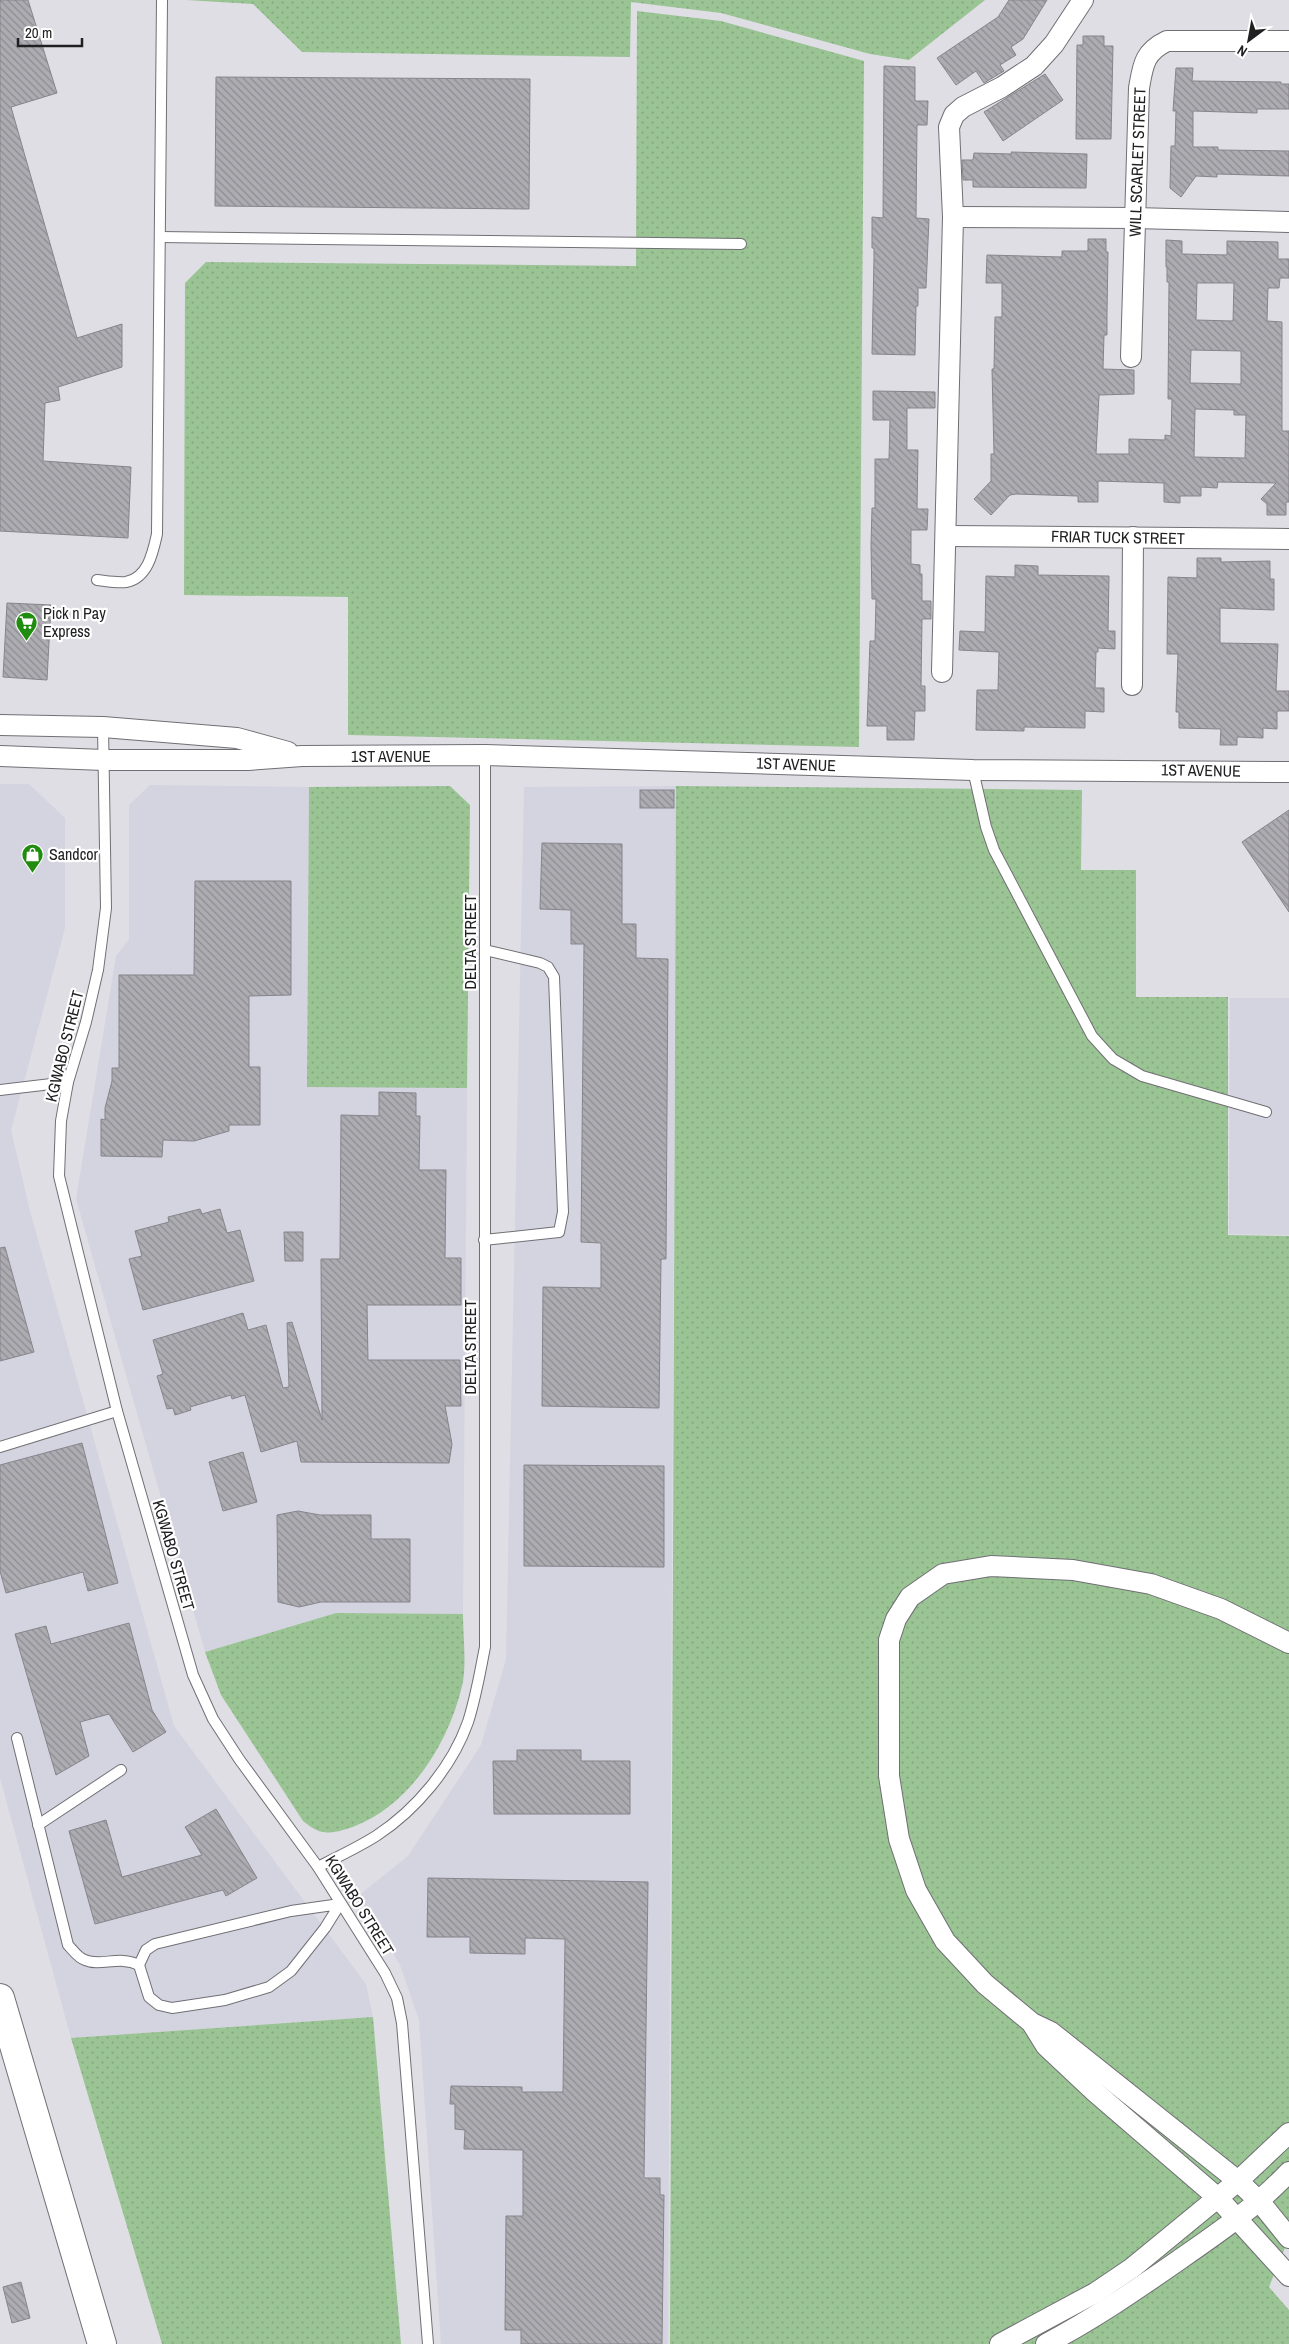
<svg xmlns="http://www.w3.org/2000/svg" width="1289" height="2344" font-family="'Archivo Narrow',sans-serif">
	<defs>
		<pattern id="grass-dots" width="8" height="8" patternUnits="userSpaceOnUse" patternTransform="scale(1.25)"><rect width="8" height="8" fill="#9ac494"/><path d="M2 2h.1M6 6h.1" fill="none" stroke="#84a87f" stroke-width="1.8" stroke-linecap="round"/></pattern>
		<pattern id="building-back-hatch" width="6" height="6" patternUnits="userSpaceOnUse" patternTransform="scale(1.25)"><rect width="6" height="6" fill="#adacb2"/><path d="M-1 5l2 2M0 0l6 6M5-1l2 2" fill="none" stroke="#8c8c90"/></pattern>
	</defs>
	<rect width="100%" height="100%" fill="#dfdee4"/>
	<g fill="#d4d3e0">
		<path d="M0,784H29L65,818V928L11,1130L30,1211L174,1726L366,1984L373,2017L71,2038L0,1778Z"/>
		<path d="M150,785L309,787L307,1086L467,1088L463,1614L336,1613L205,1652L76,1199L116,956L129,939V805Z"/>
		<path d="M676,786L668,2344H441L419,2020L400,1965L358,1896L408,1856L481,1745L506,1659L524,787Z"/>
		<path d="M1230,998H1289V1235L1229,1234Z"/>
	</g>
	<g fill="url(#grass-dots)">
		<path d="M186,0H985L909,60L870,54L721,13L631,2L630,57L302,52L253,4Z"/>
		<path d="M637,11L721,21L864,61L859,747L348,735V597L184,595L185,283L206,262L636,266Z"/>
		<path d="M450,786L470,805L467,1088L307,1087L309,787Z"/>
		<path d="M676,786L1082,790L1081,870H1136V997H1228V1235L1289,1236V2238L1269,2287L1289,2310V2344H670Z"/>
		<path d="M336,1613L463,1614C463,1636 467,1666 462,1686C449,1742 411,1804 355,1826C344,1830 331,1835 319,1831C313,1829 307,1824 303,1821L221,1695L205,1652Z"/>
		<path d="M373,2017L401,2344H162L71,2038Z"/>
	</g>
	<g fill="url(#building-back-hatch)" stroke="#86858b" fill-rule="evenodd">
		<path d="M0,0H28L57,93L11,107L77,338L122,324V367L58,387L60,400L45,403L43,461L131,467L128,538L0,531Z"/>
		<path d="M1009,0H1047L1023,39L1011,47L1016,55L1000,65L1004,71L984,83L976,71L956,85L937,58L998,17Z"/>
		<path d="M1083,36H1104V46H1113L1111,139H1076L1077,45H1083Z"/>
		<path d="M884,66L915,67V101H928L927,125H917L916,218L929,219L926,288H918V306H916L915,355L872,354L874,257V248H872V217L883,218Z"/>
		<path d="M1176,68H1193L1192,81L1281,82V84H1289V109H1257V113L1193,111V147H1218V150L1289,151V176L1217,174V177L1196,176L1181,197L1170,188L1171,146H1175L1176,111H1173Z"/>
		<path d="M1045,74L1063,100L1003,141L984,112Z"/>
		<path d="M216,77L530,79L529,209L215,206Z"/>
		<path d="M1011,152L1087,154L1086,188L973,187V180H963L962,160H973L974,153L1012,154Z"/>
		<path d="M1088,239H1106V252H1108L1107,314V335H1104L1103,369L1134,370V394L1099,395L1096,454H1129V439L1165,440V435L1171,436L1172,399H1168L1169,282H1167V267H1166V240L1182,241V254L1227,255V241L1278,242V259H1289V278H1280L1279,288H1268L1267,321L1282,322V431H1289V502H1286V515H1267V504L1261,499L1276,483L1218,482L1217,488L1201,487V496H1180V503L1164,502V483L1098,481V502H1078V496L1016,494L1010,495L991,515L974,499L991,481V454H994L992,369H994L995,317H1002V283H986L987,255L1062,257V251H1088ZM1197,283H1234L1233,321L1196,320ZM1191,350L1241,351V384L1190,383ZM1195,409L1234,410V415H1246L1245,458L1194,457Z"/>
		<path d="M873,391L935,392V408H907V450H918L917,509H928L927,530H911V564L920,565V574H922V601H931V619H922L921,686H925V711H915L914,740H887V726H867L870,641H875L876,599H872L871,545L872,508H875V459H889L890,420H873Z"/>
		<path d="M1197,558H1221V562L1270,561V579H1274V610L1220,608V643L1278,644L1276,691H1289V711H1277V729L1263,728V738L1237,737V745H1220L1221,729L1179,728V712H1176L1178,654H1167L1168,577L1197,578Z"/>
		<path d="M1015,565L1038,566V575L1109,576L1108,631H1115V649L1098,648V652H1096L1095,688H1104V712L1085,711V728L1024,727V731L976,730L977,690H998L999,652L959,650L960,631L985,632L986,576L1015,577Z"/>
		<path d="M7,603L51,605L47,680L3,677Z"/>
		<rect x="640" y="790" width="34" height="18"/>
		<path d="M1289,810V912L1242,842Z"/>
		<path d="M542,843L622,844V924H636V958L668,959L666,1259H661L659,1408L542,1406L543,1287L601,1288V1243L581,1242L584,944H571V910L540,909Z"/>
		<path d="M195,881H291V995L249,996V1067H260V1125H229V1131L194,1141L163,1140L162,1157L101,1156V1119L105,1120V1108L112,1081V1068H119V975H194Z"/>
		<path d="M379,1092L416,1093V1116H420L419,1170H446L445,1258H461V1305H367L368,1360H460L461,1406H445L452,1444L449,1463L301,1462L297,1441L261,1452L245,1395L232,1399L231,1395L190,1407L191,1410L175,1415L173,1408L167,1409L157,1376L163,1374L153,1340L243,1313L248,1330L266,1325L283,1388L289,1387L287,1323L292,1322L322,1420L321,1259H340L341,1115L379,1116Z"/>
		<path d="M200,1209L202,1214L220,1209L227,1233L240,1230L254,1281L143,1310L129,1259L142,1256L135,1231L169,1222L168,1217Z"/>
		<path d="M284,1232H303V1261H285Z"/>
		<path d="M5,1247L34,1352L0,1361V1248Z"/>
		<path d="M82,1443L118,1583L88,1591L83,1572L6,1593L0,1571V1465Z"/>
		<path d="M243,1452L257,1502L223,1511L209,1462Z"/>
		<path d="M524,1465L664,1466V1567L524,1566Z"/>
		<path d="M298,1511L320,1515H371V1539H410V1602H321L299,1607L278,1602L277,1515Z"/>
		<path d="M129,1623L152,1710L166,1732L133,1752L109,1714L80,1722L89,1756L56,1775L15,1634L46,1626L51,1644Z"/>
		<path d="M517,1750H581V1761H630V1814H494L493,1761H517Z"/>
		<path d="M216,1809L257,1878L226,1896L223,1890L95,1924L69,1831L106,1820L122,1877L202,1855L185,1827Z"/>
		<path d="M428,1878L648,1882L644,2178H660V2195H664L662,2344H521V2330H505L506,2216H523V2150L464,2149L465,2130L455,2129V2104H450L451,2086L522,2087V2092H563L565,1939L525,1938V1954L470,1953V1937H427Z"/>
		<path d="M21,2282L30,2318L12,2323L3,2287Z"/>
	</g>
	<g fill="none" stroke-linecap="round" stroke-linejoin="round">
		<defs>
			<g id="service">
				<path d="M160,237L741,244"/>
				<path d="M97,580C106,581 117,583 126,582C148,578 153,552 157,534L162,0"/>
				<path d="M103,727L106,908L98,970L86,1022L68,1082L61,1121L59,1176L117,1411L193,1675L213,1719L239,1759L318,1867L385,1973L397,1998L402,2023L428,2344"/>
				<path d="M973,770L986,827L994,850L1092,1036L1113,1059L1142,1076L1266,1112"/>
				<path d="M0,1090L68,1082"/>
				<path d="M484,1240L559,1232L563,1212L554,977L548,967L540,963L485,950"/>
				<path d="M0,1447L117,1411"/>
				<path d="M17,1738L68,1945C73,1950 78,1958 85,1960C101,1967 119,1955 139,1965"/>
				<path d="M38,1825L121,1770"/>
				<path d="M318,1867C337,1857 357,1848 376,1836C416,1810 452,1767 468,1722C476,1697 480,1672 485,1647V755"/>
				<path d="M340,1904L325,1928L291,1971L269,1987L225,2000L172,2008L159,2005L149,1997L139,1965L146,1950L155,1944L291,1911Z"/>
			</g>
			<g id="minor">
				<path d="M953,217L1134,218L1289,222"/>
				<path d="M1131,357L1139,88C1143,65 1144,52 1167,41H1289"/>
				<path d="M947,536L1289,539"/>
				<path d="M942,672L953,217L949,127L954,115L963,107L1002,87L1034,66L1054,44L1083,0"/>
				<path d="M1132,685L1133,537"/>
				<path d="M0,725L103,727L237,738L288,752"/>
				<path d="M0,756L104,760H248L302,756L485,755L973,770L1289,772"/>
				<path d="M1289,1643L1221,1609L1151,1584L1073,1570L991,1566L943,1574L910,1597L896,1619L889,1640V1776L899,1839L916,1890L945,1941L985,1984L1032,2023L1051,2032L1238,2181L1260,2202L1289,2238"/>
				<path d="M1033,2025L1046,2046L1095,2092L1218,2198L1289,2276"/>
				<path d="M1000,2344L1095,2293L1132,2268L1238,2181L1289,2133"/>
				<path d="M1046,2344C1092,2320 1136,2290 1179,2260C1218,2233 1256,2207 1289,2172"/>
			</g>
			<path id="secondary" d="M0,1998L102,2344"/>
		</defs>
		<use href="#service" stroke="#706f74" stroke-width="12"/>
		<use href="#minor" stroke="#706f74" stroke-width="22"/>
		<use href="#secondary" stroke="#706f74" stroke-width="30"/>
		<use href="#service" stroke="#fff" stroke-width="10"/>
		<use href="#minor" stroke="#fff" stroke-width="20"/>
		<use href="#secondary" stroke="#fff" stroke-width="28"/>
	</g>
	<defs>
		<symbol id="supermarket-pin" viewBox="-11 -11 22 30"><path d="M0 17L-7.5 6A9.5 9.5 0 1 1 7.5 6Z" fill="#208d10" stroke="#fff"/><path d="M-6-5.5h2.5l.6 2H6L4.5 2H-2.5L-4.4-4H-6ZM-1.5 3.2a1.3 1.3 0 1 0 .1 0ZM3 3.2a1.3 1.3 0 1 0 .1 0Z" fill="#fff"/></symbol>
		<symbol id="shop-pin" viewBox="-11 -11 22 30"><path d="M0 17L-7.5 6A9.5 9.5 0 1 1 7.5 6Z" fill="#208d10" stroke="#fff"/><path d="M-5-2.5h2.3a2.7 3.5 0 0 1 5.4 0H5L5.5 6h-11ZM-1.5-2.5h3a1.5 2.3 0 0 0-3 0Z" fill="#fff"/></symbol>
	</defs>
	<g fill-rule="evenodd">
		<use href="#supermarket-pin" x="14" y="610" width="25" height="34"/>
		<use href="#shop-pin" x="20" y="842" width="25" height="34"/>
	</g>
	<g text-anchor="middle" stroke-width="4.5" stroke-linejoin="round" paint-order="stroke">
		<g font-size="16" fill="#202022" stroke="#fff">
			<text transform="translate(1137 162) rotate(-88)" y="6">WILL SCARLET STREET</text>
			<text transform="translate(1118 537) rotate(1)" y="6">FRIAR TUCK STREET</text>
			<text x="391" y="762">1ST AVENUE</text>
			<text transform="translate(796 764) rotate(2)" y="6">1ST AVENUE</text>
			<text transform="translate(1201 770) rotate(1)" y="6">1ST AVENUE</text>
			<text transform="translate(470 942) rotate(-90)" y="6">DELTA STREET</text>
			<text transform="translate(64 1046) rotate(-76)" y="6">KGWABO STREET</text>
			<text transform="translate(470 1347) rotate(-90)" y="6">DELTA STREET</text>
			<text transform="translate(174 1555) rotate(74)" y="6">KGWABO STREET</text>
			<text transform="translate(360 1905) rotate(58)" y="6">KGWABO STREET</text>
		</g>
		<g font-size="16" fill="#202022" stroke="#fff" text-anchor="start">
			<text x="43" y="619">Pick n Pay<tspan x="43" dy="18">Express</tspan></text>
			<text x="49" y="860">Sandcor</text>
		</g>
	</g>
	<g transform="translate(1249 40) rotate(212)" stroke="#ffffff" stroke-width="4" paint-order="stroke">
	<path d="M0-4L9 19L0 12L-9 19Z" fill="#202022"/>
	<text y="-8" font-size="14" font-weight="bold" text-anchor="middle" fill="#202022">N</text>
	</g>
	<path d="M18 38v8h64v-8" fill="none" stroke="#202022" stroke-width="2.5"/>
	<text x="25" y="38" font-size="15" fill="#202022" stroke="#ffffff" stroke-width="4" paint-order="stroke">20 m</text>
</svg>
